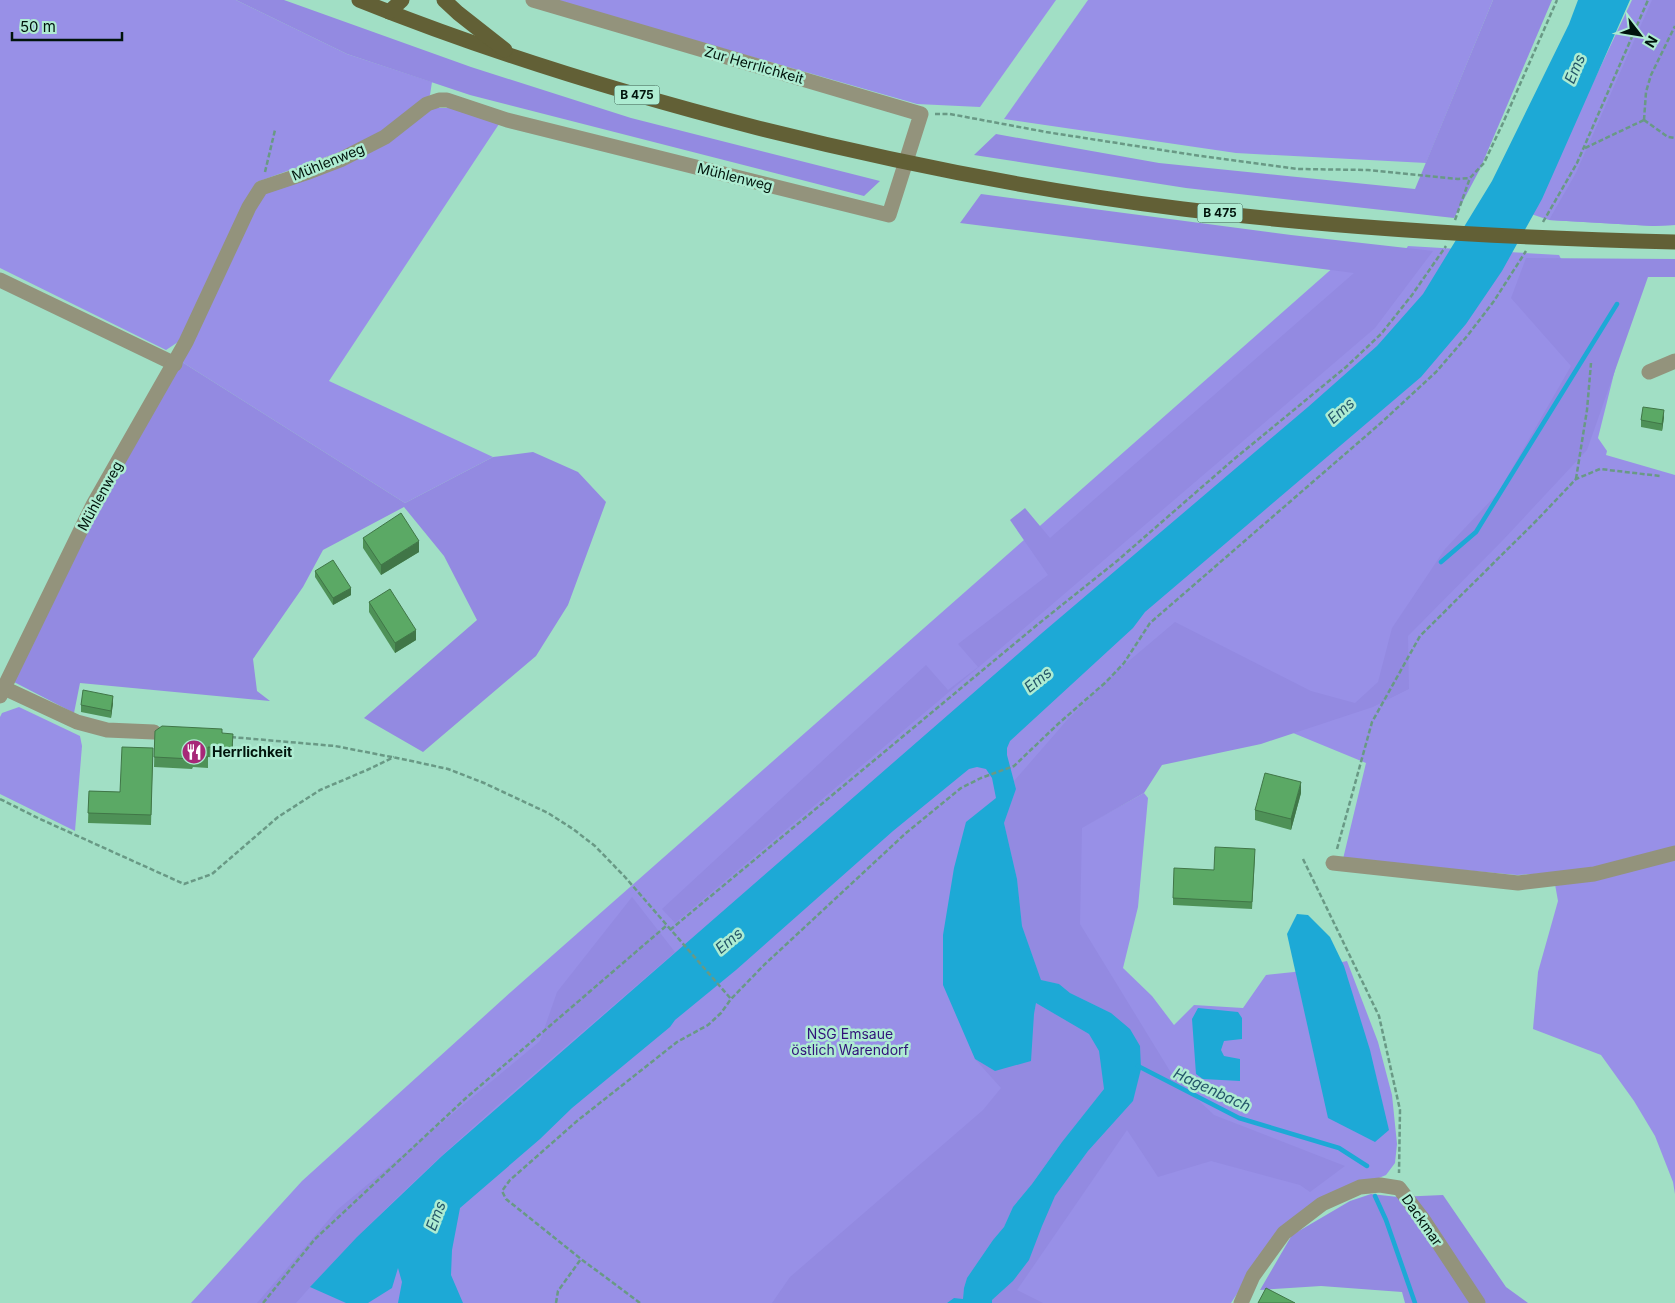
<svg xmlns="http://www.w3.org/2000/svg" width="1675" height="1303" font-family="Inter,sans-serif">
	<rect width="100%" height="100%" fill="#a1dfc5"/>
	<g fill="#9890e7">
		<path d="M0,0H236L347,54L432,82L430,95L384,132L356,146L257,182L240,213L181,340L166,350L0,268Z"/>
		<path d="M554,0H1056L980,107L917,104Z"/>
		<path d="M1088,0H1493L1426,163L1236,153L1004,119Z"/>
		<path d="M1632,0H1675V225L1653,226L1549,220L1531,214Z"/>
		<path d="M433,108H451L499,124L329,381L493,457L405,503L182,362L249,220L264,194Z"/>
		<path d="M1408,246L1559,255L1570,276L1637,281L1598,438L1607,451L1606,455L1675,475V1194L1673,1182L1655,1136L1634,1101L1601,1055L1533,1029L1538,972L1558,901L1553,873L1517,875L1343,859L1366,763L1150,674L1084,826L1144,793L1148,798L1138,907L1123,968L1152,996L1174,1025L1194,1005L1243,1008L1266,975L1294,972L1347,961L1378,1042L1392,1095L1397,1144L1395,1163L1386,1175L1374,1180L1339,1189L1248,1277L1231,1303H191L302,1181L512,991L1344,258L1397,262Z"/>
		<path d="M19,707L80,736L82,746L75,831L0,794V717L2,713Z"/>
	</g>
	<g fill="#938ae1">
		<path d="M236,0H284L471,67L631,118L880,181L864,196L470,95L347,54Z"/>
		<path d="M1493,0H1552L1480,169L1454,218L1186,188L974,155L996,134L1159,163L1415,189Z"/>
		<path d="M1652,0H1675V225L1653,226L1549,220L1576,173Z"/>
		<path d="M981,194L1291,235L1433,251L1375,328L993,655L675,923L662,909L926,665L948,690L978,667L958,644L1048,575L1010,520L1025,508L1050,538L1354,273L960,223Z"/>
		<path d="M1526,258L1675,259V277H1648L1587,450L1504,539L1408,636L1409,689L1373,707L1261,744L1162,765L1144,793L1082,828L1080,924L1173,1076L1214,1115L1345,1166L1310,1192L1300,1185L1211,1161L1158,1177L1127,1130L1017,1290L1043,1303H992V1300L1013,1281L1055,1196L1088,1151L1133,1101L1111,1013L1070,993L1059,984L1041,980L1022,926L1017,879L1004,823L1016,789L1014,781L1068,719L1117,671L1175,622L1311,691L1355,703L1378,682L1392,628L1445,549L1498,493L1571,366L1511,298Z"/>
		<path d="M182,362L405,503L493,457L533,452L578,472L606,502L568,605L536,656L423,752L364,718L477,620L444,556L404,507L323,550L303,587L253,659L257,691L270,701L80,683L74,713L14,682L98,509Z"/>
		<path d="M632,897L675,952C546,1065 409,1174 296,1303H257L337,1210L540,1041L557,992Z"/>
		<path d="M1036,1003L1089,1034L1099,1051L1104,1089L1062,1142L1032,1184L1013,1207L1004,1227L993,1240L967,1278L964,1288L963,1299L954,1298L947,1303H772L790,1277L983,1110L1001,1088L975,1059L995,1071L1034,1014Z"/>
		<path d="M1371,1194L1398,1197L1443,1195L1506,1287L1528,1303H1405L1402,1292L1321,1286L1260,1290L1292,1235L1350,1201Z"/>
	</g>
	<g fill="#1da9d6">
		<path d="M1578,0H1630L1542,199L1502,271L1466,324L1421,377L1145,612L1133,628L1010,741L1007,748V755L1016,789L1004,823L1017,879L1022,926L1041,980L1059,984L1070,993L1111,1013L1130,1029L1140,1046L1141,1069L1133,1101L1088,1151L1055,1196L1042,1226L1029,1260L1013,1281L992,1300V1303H947L954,1298L963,1299L964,1288L967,1278L993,1240L1004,1227L1013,1207L1032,1184L1062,1142L1104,1089L1099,1051L1089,1034L1036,1003L1034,1014L1031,1061L995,1071L975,1059L943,985V935L954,868L966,822L996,798L992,778L986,769L977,767L969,769L893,831L736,970L675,1020L670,1027L572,1108L540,1139L460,1208L452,1250L451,1275L463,1303H398L402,1282L398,1268L392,1288L368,1303H346L310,1287L357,1237L442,1156L1042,633L1308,407L1377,346L1423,294L1492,181L1569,24Z"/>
		<path d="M1297,914L1308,915L1330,937L1344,966L1370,1050L1389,1130L1375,1142L1328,1118L1287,934Z"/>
		<path d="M1198,1008L1238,1012L1242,1018V1039L1224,1041L1221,1050L1224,1056L1240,1059V1081L1203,1079L1196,1074L1192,1019Z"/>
	</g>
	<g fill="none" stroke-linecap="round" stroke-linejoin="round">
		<g stroke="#1da9d6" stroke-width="4.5">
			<path d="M1441,562L1476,532L1617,304"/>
			<path d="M1138,1066L1239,1118L1339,1148L1367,1166"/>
			<path d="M1375,1196L1386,1220L1415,1303"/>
		</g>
		<g stroke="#699985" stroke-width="2.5" stroke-dasharray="5 2.5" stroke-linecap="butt">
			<path d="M935,114H950L1046,132L1194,155L1298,169L1368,170L1458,179L1470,178"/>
			<path d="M1644,120L1646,92L1651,75L1675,26"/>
			<path d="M1644,120L1668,137L1675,138"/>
			<path d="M1585,148L1644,120"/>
			<path d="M265,172L275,130"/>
			<path d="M1455,220L1470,178L1484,163L1503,123L1557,0"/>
			<path d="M1543,222L1577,163L1648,0"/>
			<path d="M1576,479L1587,410L1591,363"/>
			<path d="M231,737L335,746L407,760L448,769L484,783L548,813L573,829L595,846L625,877L731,999"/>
			<path d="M0,799L40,819L184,884L212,874L278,817L320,790L367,770L394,757"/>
			<path d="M1337,849L1372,722L1420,636L1537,520L1576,479L1600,469L1660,476"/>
			<path d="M1303,859L1379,1016L1400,1110L1399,1173"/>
			<path d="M670,930L1037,625L1117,561L1233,460L1346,367L1381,334L1412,295L1446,246"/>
			<path d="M263,1303L315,1239L466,1098L666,926"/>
			<path d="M556,1303L558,1291L581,1259"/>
			<path d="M640,1303L581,1259L506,1199L502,1191L510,1180L577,1121L677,1042L708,1025L721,1013L731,999L764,965L906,833L961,788L981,778L1014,766L1058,724L1106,682L1124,663L1150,623L1382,422L1436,372L1468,335L1494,301L1526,251"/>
		</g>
		<g stroke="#93937c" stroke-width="15">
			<path d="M0,280L175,364"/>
			<path d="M1649,372L1675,361"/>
			<path d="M4,688L77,722L107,730L154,732"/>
			<path d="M0,696L93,505L186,342L249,207L261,188L306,173L340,160L385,137L427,104L439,100H447L507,120L889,215L921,114L533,0"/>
			<path d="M1333,863L1518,883L1594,874L1675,853"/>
			<path d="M1241,1303L1253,1276L1284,1233L1322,1204L1360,1187L1380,1185L1399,1188L1422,1218L1478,1303"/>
		</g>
		<g stroke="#626036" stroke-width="15">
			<path d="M359,0C488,52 622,93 758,128C898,163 1039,191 1183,209C1346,229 1510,238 1675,242"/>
			<path d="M444,0L458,13L505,50"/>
			<path d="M389,12L402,0"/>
		</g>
	</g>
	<g fill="#4e9157">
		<path d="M1664,417L1662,431L1641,427V420Z"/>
		<path d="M363,538L419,552L381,575L363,548Z"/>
		<path d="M315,571L351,595L333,605L315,577Z"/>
		<path d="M369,602L416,640L395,653L369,612Z"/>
		<path d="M113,703L111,718L81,712V705Z"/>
		<path d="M155,731L222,733L233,744L232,759L208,757V768L193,767L192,769L154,767Z"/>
		<path d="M153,748L151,825L88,823L89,791L120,792Z"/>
		<path d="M1301,793L1291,830L1255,820V810Z"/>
		<path d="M1255,856L1252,909L1173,905V898Z"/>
	</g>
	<g fill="#407647">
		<path d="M1664,410V417L1662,431V424Z"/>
		<path d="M419,541V552L381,575V565Z"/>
		<path d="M351,588V595L333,605V598Z"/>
		<path d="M416,630V640L395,653V643Z"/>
		<path d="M113,696V703L111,718V711Z"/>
		<path d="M1301,782V793L1291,830V819Z"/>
	</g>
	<g fill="#5ba965" stroke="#407647">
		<path d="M1643,407L1664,410L1662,424L1641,420Z"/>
		<path d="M401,513L419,541L381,565L363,538Z"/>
		<path d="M333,560L351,588L333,598L315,571Z"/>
		<path d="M390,589L416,630L395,643L369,602Z"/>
		<path d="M83,690L113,696L111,711L81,705Z"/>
		<path d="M162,726L222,729V733L233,734L232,749L208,747V757H193L192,759L154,757L155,731Z"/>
		<path d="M122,747L153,748L151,815L88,813L89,791L120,792Z"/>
		<path d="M1265,773L1301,782L1291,819L1255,810Z"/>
		<path d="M1215,847L1255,849L1252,902L1173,898L1174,868L1214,870Z"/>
		<path d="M1266,1288L1295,1303H1258Z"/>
	</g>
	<defs>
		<symbol id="restaurant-disc" viewBox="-11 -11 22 22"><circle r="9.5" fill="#a72878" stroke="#aeecd2"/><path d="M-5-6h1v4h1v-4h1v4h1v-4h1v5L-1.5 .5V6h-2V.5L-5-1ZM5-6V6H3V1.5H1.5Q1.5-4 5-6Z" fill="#fff"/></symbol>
	</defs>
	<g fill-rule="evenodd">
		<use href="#restaurant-disc" x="180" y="738" width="28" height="28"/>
	</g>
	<g text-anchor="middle" stroke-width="5" stroke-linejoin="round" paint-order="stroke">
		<g fill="#aeecd2" stroke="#345547" stroke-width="1">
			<rect x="614.5" y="85.5" width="45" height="19" rx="4"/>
			<rect x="1197.5" y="203.5" width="45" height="19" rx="4"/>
		</g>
		<g font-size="12" font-weight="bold" fill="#00140c">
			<text x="637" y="99">B 475</text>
			<text x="1220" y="217">B 475</text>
		</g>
		<g font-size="14" fill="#00140c" stroke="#aeecd2">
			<text transform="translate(754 65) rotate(16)" y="5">Zur Herrlichkeit</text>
			<text transform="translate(328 162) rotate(-22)" y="5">Mühlenweg</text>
			<text transform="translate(735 177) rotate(14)" y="5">Mühlenweg</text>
			<text transform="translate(100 496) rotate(-61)" y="5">Mühlenweg</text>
			<text transform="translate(1422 1220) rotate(55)" y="5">Dackmar</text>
		</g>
		<g font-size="14" font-weight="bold" fill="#00140c" stroke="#aeecd2" text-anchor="start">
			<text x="212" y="757">Herrlichkeit</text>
		</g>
		<g font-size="14" fill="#311279" stroke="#aeecd2">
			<text x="850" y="1039">NSG Emsaue<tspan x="850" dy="16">östlich Warendorf</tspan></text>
		</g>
		<g font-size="15" font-style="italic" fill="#24566a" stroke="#aeecd2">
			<text transform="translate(1575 69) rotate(-67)" y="5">Ems</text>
			<text transform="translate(1341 411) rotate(-42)" y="5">Ems</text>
			<text transform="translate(1038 680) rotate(-39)" y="5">Ems</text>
			<text transform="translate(729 941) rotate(-40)" y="5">Ems</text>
			<text transform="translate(1212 1090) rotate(25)" y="5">Hagenbach</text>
			<text transform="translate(436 1216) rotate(-69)" y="5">Ems</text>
		</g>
	</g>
	<g transform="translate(1640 35) rotate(121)" stroke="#aeecd2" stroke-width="4" paint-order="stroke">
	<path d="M0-4L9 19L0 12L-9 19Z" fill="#00140c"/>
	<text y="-8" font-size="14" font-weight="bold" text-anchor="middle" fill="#00140c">N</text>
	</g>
	<path d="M12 32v8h110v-8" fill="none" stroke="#00140c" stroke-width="2.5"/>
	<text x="20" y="32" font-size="15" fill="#00140c" stroke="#aeecd2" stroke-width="4" paint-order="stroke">50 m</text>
</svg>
